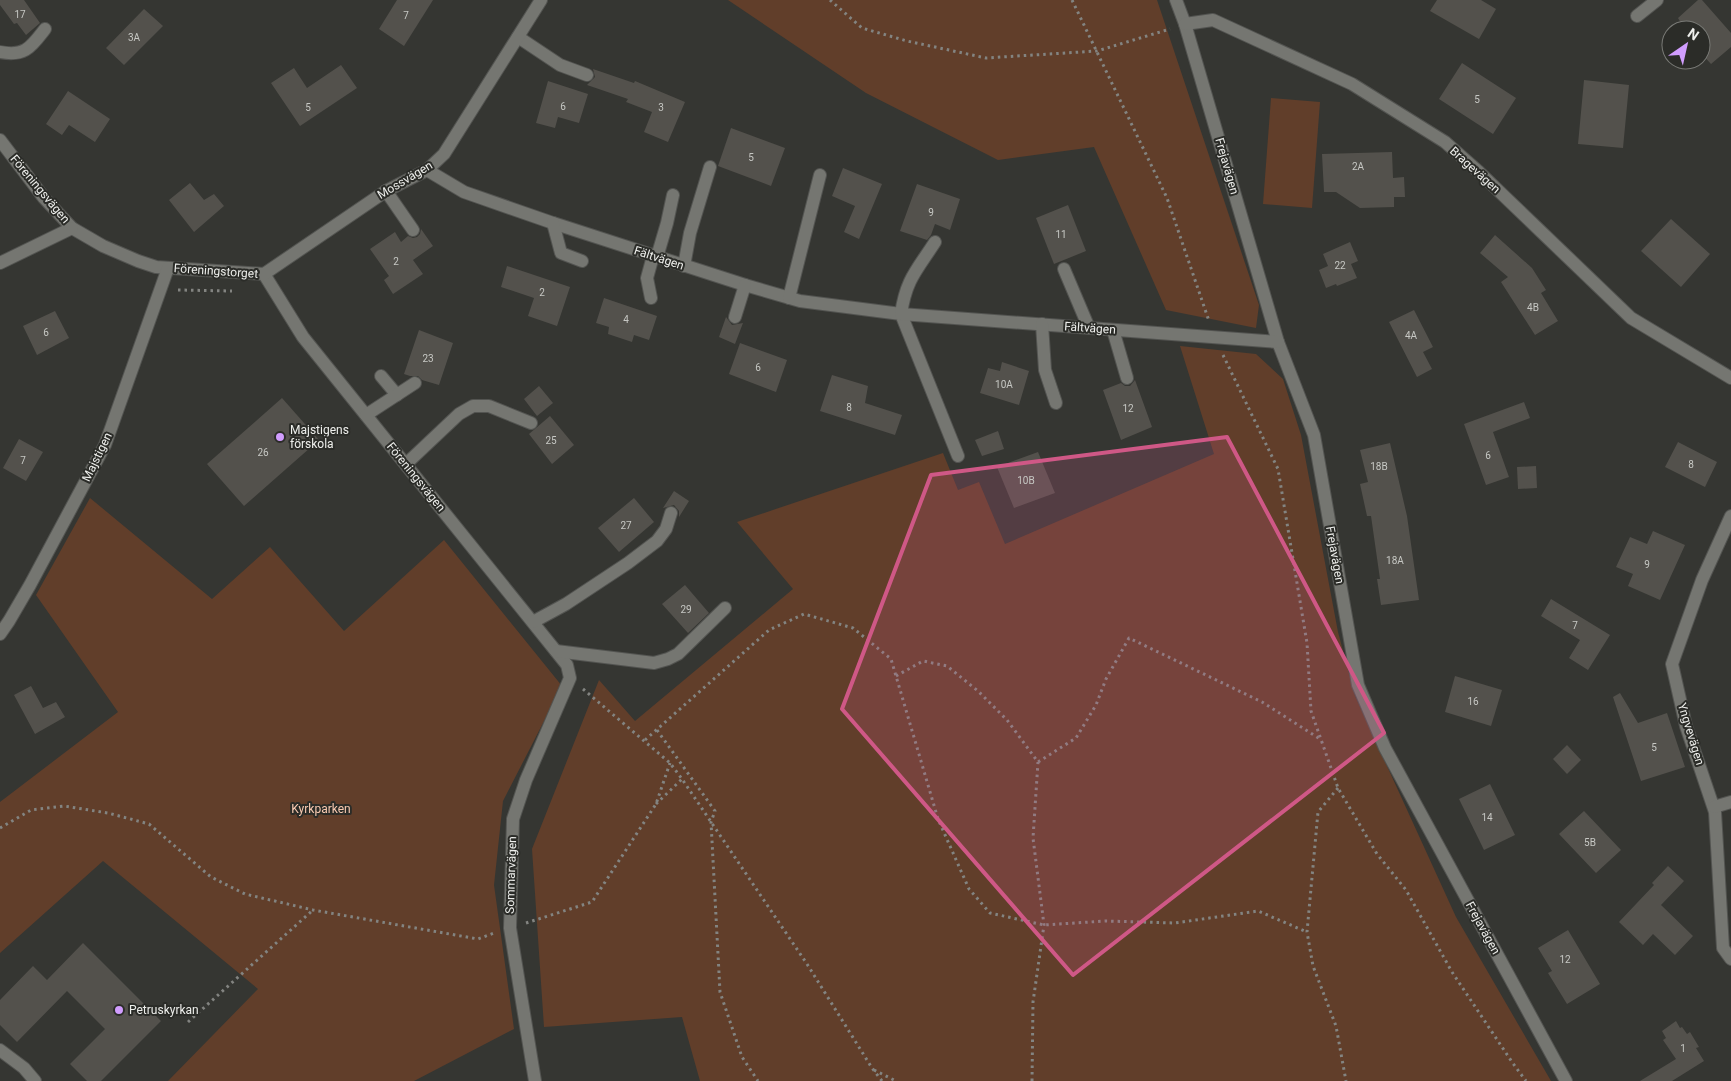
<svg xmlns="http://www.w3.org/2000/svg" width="1731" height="1081" font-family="Roboto,sans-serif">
	<rect width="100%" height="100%" fill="#353632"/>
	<g fill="#613e2a">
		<path d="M728,0H1157L1259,305L1256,328L1166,310L1094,147L998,160L866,93Z"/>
		<path d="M1271,98L1320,102L1312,208L1263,204Z"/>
		<path d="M1180,346L1256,354L1283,379L1301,435L1338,632L1355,696L1456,917L1551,1081H700L682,1017L544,1027L532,849L599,680L635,721L793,589L737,522L943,453L958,490L979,482L1005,544L1214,454Z"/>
		<path d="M90,498L212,599L270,547L344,631L444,540L562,686L503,801L494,885L514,1029L414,1081H168L258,989L103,861L0,953V802L118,712L36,595Z"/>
	</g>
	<g fill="#53514c">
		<path d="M0,0H24L40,23L26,35L17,23L14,24L0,5Z"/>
		<path d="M397,0H433L404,46L379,29Z"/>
		<path d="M1437,0H1481L1496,9L1479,39L1430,11Z"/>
		<path d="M1698,0H1702L1731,33V47L1711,64L1701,53V30H1685L1678,18Z"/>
		<path d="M144,9L163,26L124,65L106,48Z"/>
		<path d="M1462,63L1516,98L1493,134L1439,99Z"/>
		<path d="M341,65L357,88L300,126L271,83L294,68L307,88Z"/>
		<path d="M593,69L634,83L635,81L685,102L668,142L644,132L652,112L626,102L628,99L587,85L595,77Z"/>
		<path d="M1584,80L1629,85L1623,148L1578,144Z"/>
		<path d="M548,81L588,94L579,123L558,117L555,128L536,123Z"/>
		<path d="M68,91L110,119L95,142L69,125L62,135L46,124Z"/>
		<path d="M731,128L785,148L771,186L718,166Z"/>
		<path d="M1392,152L1393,178L1404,177L1405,197H1394V207L1360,208L1336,192H1324L1322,154Z"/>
		<path d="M843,168L882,184L859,239L844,232L855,206L832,196Z"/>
		<path d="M190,183L204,200L214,194L224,206L194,232L169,200Z"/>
		<path d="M917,184L960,199L950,230L935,224L931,235L927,240L900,231Z"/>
		<path d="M1068,205L1086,251L1054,264L1036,218Z"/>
		<path d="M1671,219L1710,254L1681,287L1641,251Z"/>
		<path d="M421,229L433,246L413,260L423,274L393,294L384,280L389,276L370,249L395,232L401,242L408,236L413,238L417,237L420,234Z"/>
		<path d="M1495,235L1532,268L1546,290L1541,293L1558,321L1535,335L1501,282L1508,277L1480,253Z"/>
		<path d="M1350,242L1358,261L1351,264L1357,278L1337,286L1336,284L1326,288L1319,270L1328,266L1323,254Z"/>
		<path d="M507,266L570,287L557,326L528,316L534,298L501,287Z"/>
		<path d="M604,298L657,316L649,340L634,335L632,342L608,334L609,327L596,323Z"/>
		<path d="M1414,310L1433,347L1423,352L1432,369L1417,377L1389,322Z"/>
		<path d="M55,311L69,338L37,355L23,326Z"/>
		<path d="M726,317L732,325L743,323L735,344L719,337Z"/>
		<path d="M419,330L453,343L439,385L422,380L418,376H410L404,374Z"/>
		<path d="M740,343L787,360L776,392L729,374Z"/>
		<path d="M1002,362L1029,371L1019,405L980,393L988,368L1000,371Z"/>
		<path d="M832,375L868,386L865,403L902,415L895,435L820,411Z"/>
		<path d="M1135,380L1152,427L1121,440L1103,390L1121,383L1125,386H1130Z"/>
		<path d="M539,386L553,403L537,416L524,399Z"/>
		<path d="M282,398L319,440L244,506L207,464Z"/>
		<path d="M1524,402L1530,418L1493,432L1509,477L1486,485L1464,424Z"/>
		<path d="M550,416L574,445L552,464L529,434Z"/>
		<path d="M998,431L1004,449L982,456L975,440Z"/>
		<path d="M19,439L43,452L26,481L3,468Z"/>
		<path d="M1678,442L1717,462L1705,487L1665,467Z"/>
		<path d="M1390,443L1407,516L1419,600L1381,605L1377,579H1380L1371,516H1367L1360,484L1368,482L1360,450Z"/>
		<path d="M1038,452L1055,493L1014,508L997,467Z"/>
		<path d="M1536,466L1537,488L1518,489L1517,467Z"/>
		<path d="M674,491L689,501L679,517V511L674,505L663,508Z"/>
		<path d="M634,498L654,522L619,552L598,528Z"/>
		<path d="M1653,531L1685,545L1660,600L1628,586L1633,574L1616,567L1630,537L1647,544Z"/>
		<path d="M685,585L709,613L688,633L662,604Z"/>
		<path d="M1551,599L1610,635L1588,670L1569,658L1580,640L1541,616Z"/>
		<path d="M1455,676L1502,690L1491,726L1445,712Z"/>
		<path d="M31,686L43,708L56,702L65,717L35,734L14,695Z"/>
		<path d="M1620,693L1638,723L1667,713L1685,767L1641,781L1613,697Z"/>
		<path d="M1567,745L1581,760L1567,774L1553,759Z"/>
		<path d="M1490,784L1515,835L1484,850L1459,799Z"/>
		<path d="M1584,811L1621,850L1596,873L1559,834Z"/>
		<path d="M1668,866L1684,881L1661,905L1693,936L1675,955L1653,934L1643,945L1619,922L1654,885L1652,883Z"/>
		<path d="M1568,930L1600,984L1567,1004L1548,973L1552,971L1538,948Z"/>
		<path d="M83,943L161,1021L101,1081H87L70,1064L105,1029L67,991L17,1042L0,1025V1000L33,966L47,980Z"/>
		<path d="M1676,1021L1680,1028L1682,1027L1687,1034L1690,1032L1699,1047L1696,1048L1704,1061L1672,1081H1640L1676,1059L1663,1040L1666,1038L1662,1031Z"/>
	</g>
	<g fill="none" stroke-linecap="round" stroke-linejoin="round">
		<defs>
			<g id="minor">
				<path d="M1176,0L1185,24L1278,342L1314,435L1358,685L1385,748L1566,1081"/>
				<path d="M1637,16L1657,0"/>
				<path d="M1185,24L1213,20L1352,84L1445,142L1479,172L1631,318L1731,378"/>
				<path d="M518,37L560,65L587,75"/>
				<path d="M0,52C25,57 31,47 45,29"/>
				<path d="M0,140L44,198L72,228L103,246L138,261L156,267L264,274"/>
				<path d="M427,170L464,192L553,223L745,285L800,301L901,314L958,456"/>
				<path d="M386,191L413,230"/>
				<path d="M553,223L561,253L582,261"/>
				<path d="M935,242C917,270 906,279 901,314L1278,342"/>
				<path d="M657,257L667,223L673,195"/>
				<path d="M0,263L72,228"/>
				<path d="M684,266L690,233L710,167"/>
				<path d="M1064,269L1089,328"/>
				<path d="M264,274L303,337L567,665L570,678L526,780L513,819L510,928L535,1081"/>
				<path d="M264,274L386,191L427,170L444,154L541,0"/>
				<path d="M651,298L647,278L653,256"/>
				<path d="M789,298L820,175"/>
				<path d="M735,317L745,285"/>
				<path d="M1042,324L1045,370L1056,403"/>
				<path d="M1113,330L1127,378"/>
				<path d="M381,376L397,395"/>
				<path d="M366,415L415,383"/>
				<path d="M406,464L459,414L473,406H489L531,423"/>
				<path d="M1731,516L1702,580L1672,664L1686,726L1715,812L1723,948L1731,959"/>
				<path d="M533,622L566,604L628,563L657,541L666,529L671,513"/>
				<path d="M0,634L9,621L30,585L105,445L168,268"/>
				<path d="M556,651L654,663L668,659L678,654L725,608"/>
				<path d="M1714,807L1731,802"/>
				<path d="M0,1050L24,1068L35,1081"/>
			</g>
		</defs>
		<use href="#minor" stroke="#535451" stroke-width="14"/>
		<g stroke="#838481" stroke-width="3" stroke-dasharray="2.5 4" stroke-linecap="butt">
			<path d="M830,0L862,28L907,41L986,58L1097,51L1170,29"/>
			<path d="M1072,0L1167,198L1209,321"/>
			<path d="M178,290L232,291"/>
			<path d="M1223,355L1278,469L1307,643L1311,711L1338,788L1377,854L1406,890L1452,972L1512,1062L1526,1081"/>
			<path d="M896,676L923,661L947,666L978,691L1007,720L1038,762L1076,738L1096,705L1106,679L1129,638L1262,702L1320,739"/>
			<path d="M583,689L670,763L682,779L807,964L872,1068L882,1081"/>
			<path d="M657,730L715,811L711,822L720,992L742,1057L758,1081"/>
			<path d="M645,740L769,630L804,614L853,628L891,659L938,819L969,889L990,913L1044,925L1105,921L1175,923L1258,911L1307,932"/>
			<path d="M1338,788L1318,812L1307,932L1313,966L1336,1026L1346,1081"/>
			<path d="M656,804L682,779"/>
			<path d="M0,828L31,810L64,806L108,813L149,824L211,877L245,894L313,910L478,939L494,933"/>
			<path d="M526,923L592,902L656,804L670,763"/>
			<path d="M188,1022L313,910"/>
			<path d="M874,1070L896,1081"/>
			<path d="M1032,1081L1033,1002L1044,925L1033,838L1038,762"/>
		</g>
		<use href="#minor" stroke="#757671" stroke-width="12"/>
	</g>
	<path fill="#cf5886" fill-opacity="0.2" stroke="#cf5886" stroke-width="4" stroke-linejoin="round" d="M1227,437L1384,733L1073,975L842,709L931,475Z"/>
	<g fill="#d19dfe" stroke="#2b2c28" stroke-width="2">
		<circle cx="280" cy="437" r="5"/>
		<circle cx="119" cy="1010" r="5"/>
	</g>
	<g text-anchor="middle" stroke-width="4" stroke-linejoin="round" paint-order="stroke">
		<g font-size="10" fill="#c7c8c4">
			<text x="20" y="18">17</text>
			<text x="406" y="19">7</text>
			<text x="134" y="41">3A</text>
			<text x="1477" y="103">5</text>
			<text x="563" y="110">6</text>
			<text x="308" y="111">5</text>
			<text x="661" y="111">3</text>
			<text x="751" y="161">5</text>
			<text x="1358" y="170">2A</text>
			<text x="931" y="216">9</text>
			<text x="1061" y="238">11</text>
			<text x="396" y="265">2</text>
			<text x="1340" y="269">22</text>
			<text x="542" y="296">2</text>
			<text x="1533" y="311">4B</text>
			<text x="626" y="323">4</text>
			<text x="46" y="336">6</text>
			<text x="1411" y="339">4A</text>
			<text x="428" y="362">23</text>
			<text x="758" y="371">6</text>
			<text x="1004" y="388">10A</text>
			<text x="849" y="411">8</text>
			<text x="1128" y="412">12</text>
			<text x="551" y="444">25</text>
			<text x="263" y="456">26</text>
			<text x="1488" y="459">6</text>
			<text x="23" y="464">7</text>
			<text x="1691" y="468">8</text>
			<text x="1379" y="470">18B</text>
			<text x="1026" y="484">10B</text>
			<text x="626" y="529">27</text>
			<text x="1395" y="564">18A</text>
			<text x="1647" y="568">9</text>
			<text x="686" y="613">29</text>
			<text x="1575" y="629">7</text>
			<text x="1473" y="705">16</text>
			<text x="1654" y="751">5</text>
			<text x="1487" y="821">14</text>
			<text x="1590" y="846">5B</text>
			<text x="1565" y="963">12</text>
			<text x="1683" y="1052">1</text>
		</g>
		<g font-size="12" fill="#eeefec" stroke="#2b2c28">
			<text transform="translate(1227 166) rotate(74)" y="4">Frejavägen</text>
			<text transform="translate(1475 170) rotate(42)" y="4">Bragevägen</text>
			<text transform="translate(405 180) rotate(-31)" y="4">Mossvägen</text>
			<text transform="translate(40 189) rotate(50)" y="4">Föreningsvägen</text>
			<text transform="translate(659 258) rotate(18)" y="4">Fältvägen</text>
			<text transform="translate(216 271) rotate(4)" y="4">Föreningstorget</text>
			<text transform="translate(1090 328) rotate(4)" y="4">Fältvägen</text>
			<text transform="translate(97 457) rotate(-64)" y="4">Majstigen</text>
			<text transform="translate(416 477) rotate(51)" y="4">Föreningsvägen</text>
			<text transform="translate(1335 555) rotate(80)" y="4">Frejavägen</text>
			<text transform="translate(1691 734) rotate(73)" y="4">Yngvevägen</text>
			<text transform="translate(511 875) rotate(-88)" y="4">Sommarvägen</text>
			<text transform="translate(1483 928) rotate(61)" y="4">Frejavägen</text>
		</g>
		<g font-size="12" fill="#eeefec" stroke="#2b2c28" text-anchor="start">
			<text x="290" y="434">Majstigens<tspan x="290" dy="14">förskola</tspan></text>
			<text x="129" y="1014">Petruskyrkan</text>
		</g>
		<g font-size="12" fill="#f9cab1" stroke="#2b2c28">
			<text x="321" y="813">Kyrkparken</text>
		</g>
	</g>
	<g transform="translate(1686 45) rotate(34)"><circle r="24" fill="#2b2c28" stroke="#797a76"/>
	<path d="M0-4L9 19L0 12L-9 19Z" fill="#d19dfe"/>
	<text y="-8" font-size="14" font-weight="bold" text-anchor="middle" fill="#eeefec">N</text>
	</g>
</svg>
